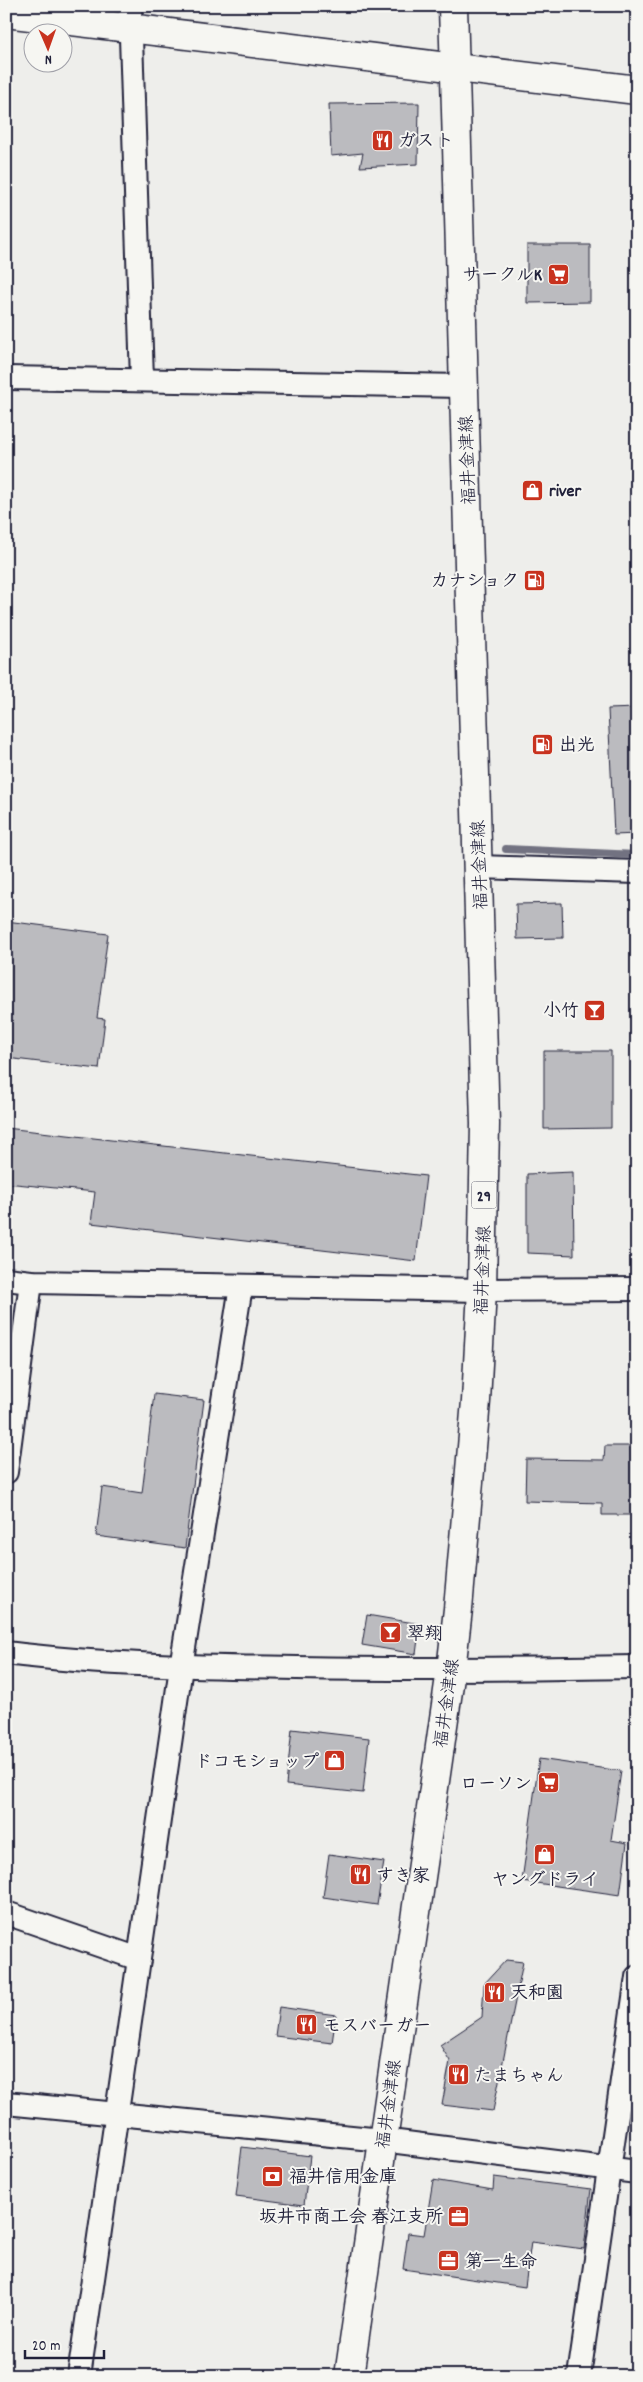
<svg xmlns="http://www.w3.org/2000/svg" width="643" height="2382" font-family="Dekko,'Klee One',sans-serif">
	<rect width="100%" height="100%" fill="#eeeeeb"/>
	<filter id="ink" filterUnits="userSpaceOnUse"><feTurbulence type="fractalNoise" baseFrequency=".02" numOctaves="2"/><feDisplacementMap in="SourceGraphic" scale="10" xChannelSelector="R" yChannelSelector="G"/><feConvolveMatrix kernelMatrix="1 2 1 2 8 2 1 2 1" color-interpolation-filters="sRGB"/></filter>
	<g filter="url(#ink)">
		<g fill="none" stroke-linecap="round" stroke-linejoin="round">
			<path stroke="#727281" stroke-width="8" d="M506,849L637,855"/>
		</g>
		<g fill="#bbbbbf" stroke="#22223b">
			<path d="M419,103L418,164L360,167L363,153L331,156L329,104Z"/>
			<path d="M527,245H590V302L527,303Z"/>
			<path d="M637,708V834L614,835L608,709Z"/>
			<path d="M562,903L563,938L517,939L516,904Z"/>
			<path d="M6,921L108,934L97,1018L105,1019L99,1069L6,1058Z"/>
			<path d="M544,1051H611V1128L544,1129Z"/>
			<path d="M6,1128L426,1176L416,1261L91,1223L95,1192L6,1183Z"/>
			<path d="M573,1172L574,1255L527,1253V1174Z"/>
			<path d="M154,1394L204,1400L185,1548L96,1536L102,1487L142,1493Z"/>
			<path d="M605,1446H637V1515H602V1503L525,1501L526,1459L604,1460Z"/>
			<path d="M367,1615L420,1624L416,1654L362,1645Z"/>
			<path d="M292,1729L369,1738L363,1793L286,1785Z"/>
			<path d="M539,1759L621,1771L611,1840L627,1843L620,1895L522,1881Z"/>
			<path d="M329,1854L384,1862L377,1905L323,1897Z"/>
			<path d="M506,1960L523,1962L493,2111L442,2105L450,2061L440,2045L482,2017L484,1984Z"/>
			<path d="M279,2007L336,2015L332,2043L275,2036Z"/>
			<path d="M242,2147L310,2156L304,2205L236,2196Z"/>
			<path d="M494,2177L591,2189L584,2249L531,2242L525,2287L403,2269L408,2233L424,2235L433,2180L493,2190Z"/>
		</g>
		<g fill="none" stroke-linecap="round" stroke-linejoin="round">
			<defs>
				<g id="street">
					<path d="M130,6L142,380"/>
					<path d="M6,378L464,386"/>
					<path d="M479,867L637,872"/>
					<path d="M6,1279L31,1282L482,1290L637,1289"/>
					<path d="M6,1472L31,1282"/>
					<path d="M6,1653C103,1665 200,1667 297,1668C410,1670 523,1669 637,1667"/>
					<path d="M6,1913L139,1959"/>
					<path d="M6,2103L382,2140L637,2172"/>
					<path d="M79,2376L181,1667L241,1286"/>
					<path d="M579,2376L637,1977"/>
				</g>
				<path id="secondary" d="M6,13L637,90"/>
				<path id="primary" d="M349,2376L451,1670L458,1609L476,1401L482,1290L485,1124L453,6"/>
			</defs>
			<use href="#street" stroke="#22223b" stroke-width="26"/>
			<use href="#secondary" stroke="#22223b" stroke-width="31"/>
			<use href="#primary" stroke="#22223b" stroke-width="31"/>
			<use href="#street" stroke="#f6f6f2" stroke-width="22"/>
			<use href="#secondary" stroke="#f6f6f2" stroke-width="28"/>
			<use href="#primary" stroke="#f6f6f2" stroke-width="28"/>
		</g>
	</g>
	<defs>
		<symbol id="restaurant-square" viewBox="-11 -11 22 22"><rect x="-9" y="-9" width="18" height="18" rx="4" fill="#c8321e" stroke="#f6f6f2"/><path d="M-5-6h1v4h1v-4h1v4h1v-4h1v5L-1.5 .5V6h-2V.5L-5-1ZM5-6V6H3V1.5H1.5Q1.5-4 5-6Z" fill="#fff"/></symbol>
		<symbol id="supermarket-square" viewBox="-11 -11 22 22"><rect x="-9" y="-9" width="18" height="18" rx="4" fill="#c8321e" stroke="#f6f6f2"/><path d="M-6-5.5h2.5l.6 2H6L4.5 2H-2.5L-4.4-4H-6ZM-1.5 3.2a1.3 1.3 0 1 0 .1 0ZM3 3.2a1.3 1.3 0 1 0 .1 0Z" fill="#fff"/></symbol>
		<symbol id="shop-square" viewBox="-11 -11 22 22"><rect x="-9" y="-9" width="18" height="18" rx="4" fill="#c8321e" stroke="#f6f6f2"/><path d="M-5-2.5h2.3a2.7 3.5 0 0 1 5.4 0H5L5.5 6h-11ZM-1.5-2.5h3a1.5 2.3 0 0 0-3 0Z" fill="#fff"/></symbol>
		<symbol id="fuel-square" viewBox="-11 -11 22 22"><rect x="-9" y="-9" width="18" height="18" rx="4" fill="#c8321e" stroke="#f6f6f2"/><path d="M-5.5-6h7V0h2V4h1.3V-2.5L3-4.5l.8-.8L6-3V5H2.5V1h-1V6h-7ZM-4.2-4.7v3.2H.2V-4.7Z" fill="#fff"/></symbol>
		<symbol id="bar-square" viewBox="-11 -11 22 22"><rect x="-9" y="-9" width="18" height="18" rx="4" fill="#c8321e" stroke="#f6f6f2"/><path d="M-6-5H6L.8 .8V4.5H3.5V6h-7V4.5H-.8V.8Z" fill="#fff"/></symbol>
		<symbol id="bank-square" viewBox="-11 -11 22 22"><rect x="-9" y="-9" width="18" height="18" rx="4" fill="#c8321e" stroke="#f6f6f2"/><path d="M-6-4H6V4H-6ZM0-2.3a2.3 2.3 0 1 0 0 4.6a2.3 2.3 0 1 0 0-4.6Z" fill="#fff"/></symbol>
		<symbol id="office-square" viewBox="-11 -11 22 22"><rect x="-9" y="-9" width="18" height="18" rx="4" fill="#c8321e" stroke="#f6f6f2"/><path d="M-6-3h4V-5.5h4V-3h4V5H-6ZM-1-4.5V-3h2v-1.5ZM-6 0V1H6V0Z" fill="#fff"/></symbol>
	</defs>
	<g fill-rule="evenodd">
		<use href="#restaurant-square" x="370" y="128" width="25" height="25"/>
		<use href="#supermarket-square" x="546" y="262" width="25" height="25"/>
		<use href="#shop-square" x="520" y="478" width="25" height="25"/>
		<use href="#fuel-square" x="522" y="568" width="25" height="25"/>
		<use href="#fuel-square" x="530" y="732" width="25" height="25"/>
		<use href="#bar-square" x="582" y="998" width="25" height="25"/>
		<use href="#bar-square" x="378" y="1620" width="25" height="25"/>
		<use href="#shop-square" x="322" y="1748" width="25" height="25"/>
		<use href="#supermarket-square" x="536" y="1770" width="25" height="25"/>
		<use href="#shop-square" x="532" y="1842" width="25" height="25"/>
		<use href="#restaurant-square" x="348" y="1862" width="25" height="25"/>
		<use href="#restaurant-square" x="482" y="1980" width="25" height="25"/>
		<use href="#restaurant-square" x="294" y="2012" width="25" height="25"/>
		<use href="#restaurant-square" x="446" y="2062" width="25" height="25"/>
		<use href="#bank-square" x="260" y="2164" width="25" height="25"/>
		<use href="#office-square" x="446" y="2204" width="25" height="25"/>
		<use href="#office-square" x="436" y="2248" width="25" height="25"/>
	</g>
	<g text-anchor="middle" stroke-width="4" stroke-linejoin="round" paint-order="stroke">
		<rect fill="#f6f6f2" stroke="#626272" stroke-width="1" x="471.5" y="1181.5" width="25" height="27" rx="4"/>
		<g font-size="16" font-weight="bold" fill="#22223b">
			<text x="484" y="1201">29</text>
		</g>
		<g font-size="18" font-weight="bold" fill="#22223b" stroke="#f6f6f2" text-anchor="start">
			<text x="398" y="146">ガスト</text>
			<text x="542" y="280" text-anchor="end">サークルK</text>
			<text x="549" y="496">river</text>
			<text x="519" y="586" text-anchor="end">カナショク</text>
			<text x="559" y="750">出光</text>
			<text x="579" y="1016" text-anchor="end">小竹</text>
			<text x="407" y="1639">翠翔</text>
			<text x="319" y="1767" text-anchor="end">ドコモショップ</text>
			<text x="532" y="1789" text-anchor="end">ローソン</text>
			<text x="376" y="1881">すき家</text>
			<text x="545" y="1885" text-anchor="middle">ヤングドライ</text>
			<text x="510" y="1998">天和園</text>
			<text x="323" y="2031">モスバーガー</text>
			<text x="474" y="2081">たまちゃん</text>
			<text x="289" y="2182">福井信用金庫</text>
			<text x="443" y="2222" text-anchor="end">坂井市商工会 春江支所</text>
			<text x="465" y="2267">第一生命</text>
		</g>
		<g font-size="18" fill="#22223b" stroke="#f6f6f2">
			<text transform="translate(467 460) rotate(-92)" y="6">福井金津線</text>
			<text transform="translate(479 865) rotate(-92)" y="6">福井金津線</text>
			<text transform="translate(482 1270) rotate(-88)" y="6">福井金津線</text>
			<text transform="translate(446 1703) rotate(-82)" y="6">福井金津線</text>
			<text transform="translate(388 2104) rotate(-82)" y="6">福井金津線</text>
		</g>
	</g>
	<rect width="643" height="2382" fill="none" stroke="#f6f6f2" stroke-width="25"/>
	<rect x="12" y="12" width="618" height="2357" fill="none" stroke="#22223b" stroke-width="2" filter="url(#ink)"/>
	<g transform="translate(48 48) rotate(178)"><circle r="24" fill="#f6f6f2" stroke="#a1a1a9"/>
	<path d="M0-4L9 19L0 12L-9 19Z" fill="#c8321e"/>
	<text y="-8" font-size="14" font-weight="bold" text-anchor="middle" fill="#22223b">N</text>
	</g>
	<path d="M25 2350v8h79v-8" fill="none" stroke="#22223b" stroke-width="2.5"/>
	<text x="32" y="2350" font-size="15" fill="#22223b" stroke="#f6f6f2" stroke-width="4" paint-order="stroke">20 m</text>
</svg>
